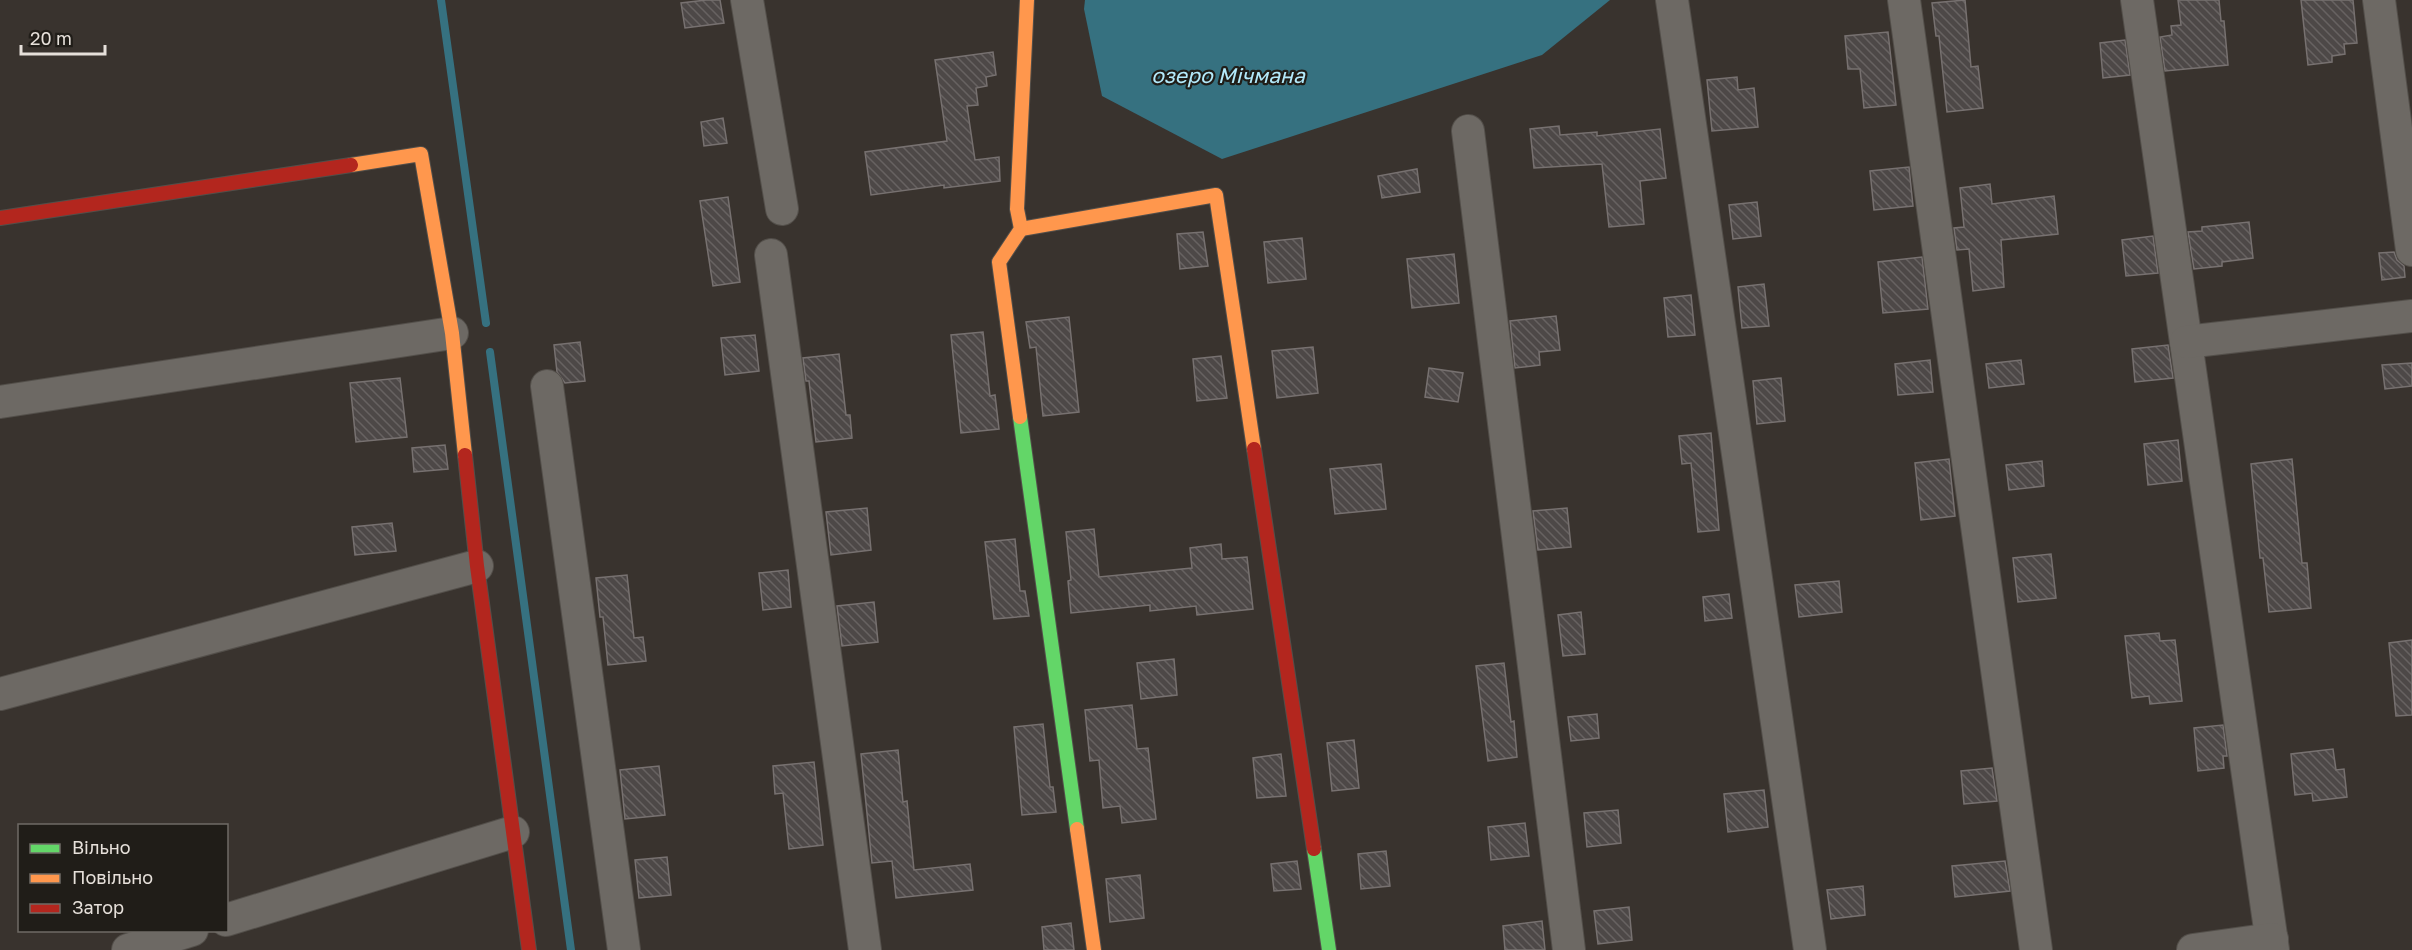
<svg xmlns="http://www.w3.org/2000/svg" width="2412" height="950" font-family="'Golos Text',sans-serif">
	<defs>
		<pattern id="building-back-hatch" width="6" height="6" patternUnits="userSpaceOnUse" patternTransform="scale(1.5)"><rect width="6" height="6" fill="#4d4847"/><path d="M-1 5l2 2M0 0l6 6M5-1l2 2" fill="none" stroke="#676261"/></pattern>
	</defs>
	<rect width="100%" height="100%" fill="#39332e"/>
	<path fill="#367180" d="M1085,0H1610L1542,55L1222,159L1102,96L1084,9Z"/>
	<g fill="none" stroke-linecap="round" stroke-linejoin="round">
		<g stroke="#367180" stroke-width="8">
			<path d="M441,0L486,323"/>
			<path d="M490,352L571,950"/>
		</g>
	</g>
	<g fill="url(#building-back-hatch)" stroke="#777170" stroke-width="1.5">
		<path d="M706,0H720L724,23L685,28L681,3Z"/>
		<path d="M1965,0L1971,67L1978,66L1983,108L1947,112L1939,36H1936L1932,3Z"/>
		<path d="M2178,0H2219L2221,21H2224L2228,65L2165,71L2160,37L2172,35L2171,26L2181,25Z"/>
		<path d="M2301,0H2353L2357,43L2344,44L2345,54L2332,56V62L2308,65Z"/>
		<path d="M1888,32L1896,105L1864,108L1860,69H1848L1845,36Z"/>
		<path d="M2125,40L2130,75L2103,78L2100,43Z"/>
		<path d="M993,52L996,75L986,77L987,86L976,88L978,105L967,106L975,160L999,157L1000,181L944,188V185L871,195L865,152L947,141L935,60Z"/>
		<path d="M1737,77L1738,90L1754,88L1758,127L1712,131L1707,80Z"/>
		<path d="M723,118L727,143L704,146L701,122Z"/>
		<path d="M1559,126L1560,135L1597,132V136L1660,129L1666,178L1640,181L1644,224L1609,227L1602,164L1534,168L1530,129Z"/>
		<path d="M1909,167L1913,206L1874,210L1870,171Z"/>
		<path d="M1417,169L1420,192L1382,198L1378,176Z"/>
		<path d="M1990,184L1992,204L2054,196L2058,234L2001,240L2004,287L1973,291L1969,249L1957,250L1954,228L1964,227L1960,188Z"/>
		<path d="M728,197L740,282L713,286L700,201Z"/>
		<path d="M1757,202L1761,236L1733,239L1729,205Z"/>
		<path d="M2249,222L2253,258L2222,262V266L2194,269L2188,232L2202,231V227Z"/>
		<path d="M1203,232L1208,266L1180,269L1177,234Z"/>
		<path d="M2153,236L2158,273L2126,276L2122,240Z"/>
		<path d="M1302,238L1306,279L1268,283L1264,242Z"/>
		<path d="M2394,252L2397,260L2404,266L2405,277L2382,280L2379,253Z"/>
		<path d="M1454,254L1459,303L1412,308L1407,259Z"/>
		<path d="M1922,257L1928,309L1883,313L1878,262Z"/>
		<path d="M1764,284L1769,326L1742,328L1738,287Z"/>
		<path d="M1691,295L1695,335L1668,337L1664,298Z"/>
		<path d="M1556,316L1560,350L1539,352L1540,365L1515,368L1510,321Z"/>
		<path d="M1069,317L1079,412L1043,416L1036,347L1030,348L1026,322Z"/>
		<path d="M983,332L990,396L995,395L999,429L961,433L951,335Z"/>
		<path d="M755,335L759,371L725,375L721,338Z"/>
		<path d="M580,342L585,381L565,383L557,372L554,345Z"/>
		<path d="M2168,345L2173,378L2135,382L2132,349Z"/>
		<path d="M1313,347L1318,393L1277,398L1272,351Z"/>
		<path d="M839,354L846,415H850L852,438L816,442L809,381H806L803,358Z"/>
		<path d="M1221,356L1227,398L1197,401L1193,359Z"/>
		<path d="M1930,360L1933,392L1898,395L1895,364Z"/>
		<path d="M2021,360L2024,384L1989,388L1986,364Z"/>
		<path d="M2412,363V386L2385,389L2382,365Z"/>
		<path d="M1429,368L1463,373L1458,402L1425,397Z"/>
		<path d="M400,378L407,437L356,442L350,383Z"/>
		<path d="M1781,378L1785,421L1757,424L1753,381Z"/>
		<path d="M1711,433L1719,530L1698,532L1691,463L1682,464L1679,436Z"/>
		<path d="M2178,440L2182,481L2148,485L2144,444Z"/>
		<path d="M445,445L448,469L414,472L412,448Z"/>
		<path d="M1949,459L1955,516L1921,520L1915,463Z"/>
		<path d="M2292,459L2302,563H2307L2311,608L2269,612L2263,558H2260L2251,464Z"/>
		<path d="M2042,461L2044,486L2009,490L2006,465Z"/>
		<path d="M1381,464L1386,509L1335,514L1330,469Z"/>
		<path d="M867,508L871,550L831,555L826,512Z"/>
		<path d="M1567,508L1571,547L1538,550L1533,511Z"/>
		<path d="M392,523L396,551L355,555L352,527Z"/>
		<path d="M1094,529L1099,577L1192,568L1190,548L1221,544L1222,559L1247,557L1253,609L1197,615L1196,606L1150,611V605L1071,613L1068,581L1071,580L1066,532Z"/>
		<path d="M1015,539L1020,591H1025L1029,616L994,619L985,542Z"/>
		<path d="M2051,554L2056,598L2018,602L2013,558Z"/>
		<path d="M788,570L791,607L763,610L759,573Z"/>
		<path d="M627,575L634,638L643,637L646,661L608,665L603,617H600L596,578Z"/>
		<path d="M1839,581L1842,612L1799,617L1795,585Z"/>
		<path d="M1729,594L1732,618L1705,621L1703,597Z"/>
		<path d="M874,602L878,642L842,646L837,606Z"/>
		<path d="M1581,612L1585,654L1563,656L1558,615Z"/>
		<path d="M2159,633L2160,641L2175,640L2182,701L2150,704L2149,696L2132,698L2125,636Z"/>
		<path d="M2412,640V715L2396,716L2389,643Z"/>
		<path d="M1174,659L1177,695L1141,699L1137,663Z"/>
		<path d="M1504,663L1511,722L1514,721L1517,757L1488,761L1476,666Z"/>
		<path d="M1132,705L1137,749L1148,748L1156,819L1122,823L1120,806L1103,808L1099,760L1090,761L1085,710Z"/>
		<path d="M1597,714L1599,738L1571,741L1568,717Z"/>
		<path d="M1043,724L1050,787H1053L1056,812L1022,815L1014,727Z"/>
		<path d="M2223,725L2227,756H2223L2224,768L2198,771L2194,728Z"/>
		<path d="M1354,740L1359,788L1332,791L1327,743Z"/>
		<path d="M2333,749L2336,770L2344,769L2347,797L2313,801L2312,793L2295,795L2291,754Z"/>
		<path d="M898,750L903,802L907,801L914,870L970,864L973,890L896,898L892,861L872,863L861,754Z"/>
		<path d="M1281,754L1286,796L1257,798L1253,758Z"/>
		<path d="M814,762L823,845L789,849L783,793L775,794L773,766Z"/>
		<path d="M659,766L665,815L625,819L620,770Z"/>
		<path d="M1992,768L1997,801L1964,804L1961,771Z"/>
		<path d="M1764,790L1768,827L1728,832L1724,794Z"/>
		<path d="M1618,810L1621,843L1587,847L1584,813Z"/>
		<path d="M1525,823L1529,856L1491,860L1488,827Z"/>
		<path d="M1386,851L1390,886L1361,889L1358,854Z"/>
		<path d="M667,857L671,895L639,898L635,860Z"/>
		<path d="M1297,861L1301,889L1274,891L1271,864Z"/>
		<path d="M2005,861L2010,891L1955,897L1952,866Z"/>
		<path d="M1140,875L1144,918L1110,922L1106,879Z"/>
		<path d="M1863,886L1865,915L1831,919L1827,890Z"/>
		<path d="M1629,907L1632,940L1598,944L1594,911Z"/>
		<path d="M1542,921L1545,950H1505L1503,926Z"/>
		<path d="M1071,923L1074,950H1044L1042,927Z"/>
	</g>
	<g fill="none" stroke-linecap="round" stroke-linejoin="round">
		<defs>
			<g id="street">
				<path d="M747,0L782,209"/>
				<path d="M1672,0L1810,950"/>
				<path d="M1904,0L2036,950"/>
				<path d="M2137,0L2273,950"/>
				<path d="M2379,0L2412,250"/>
				<path d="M1468,131L1569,950"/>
				<path d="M771,255L865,950"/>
				<path d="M2186,342L2412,316"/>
				<path d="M547,386L624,950"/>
				<path d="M0,402L452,333"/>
				<path d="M0,694L477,566"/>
				<path d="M226,920L513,832"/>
				<path d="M128,950L192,930"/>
				<path d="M2193,950L2272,939"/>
			</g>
			<g id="fast">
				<path d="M1020,417L1077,829"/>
				<path d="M1314,849L1329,950"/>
			</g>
			<g id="slow">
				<path d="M351,165L421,154L452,333L465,455"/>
				<path d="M1021,229L1216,195L1254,449"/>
				<path d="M1020,417L999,262L1021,229L1017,209L1027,0"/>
				<path d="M1077,829L1094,950"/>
			</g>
			<g id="jam">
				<path d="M0,218L351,165"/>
				<path d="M1254,449L1314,849"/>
				<path d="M465,455L477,566L529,950"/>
			</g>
		</defs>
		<use href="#street" stroke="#534f4a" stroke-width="34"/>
		<use href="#fast" stroke="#534f4a" stroke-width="16"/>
		<use href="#slow" stroke="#534f4a" stroke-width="16"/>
		<use href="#jam" stroke="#534f4a" stroke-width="16"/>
		<use href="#street" stroke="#6d6964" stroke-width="32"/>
		<use href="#fast" stroke="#63d668" stroke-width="14"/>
		<use href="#slow" stroke="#ff974d" stroke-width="14"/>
		<use href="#jam" stroke="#b3261e" stroke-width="14"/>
	</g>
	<g text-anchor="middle" stroke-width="4.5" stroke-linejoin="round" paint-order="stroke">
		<g font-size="21" font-style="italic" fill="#b3eafb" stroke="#201d18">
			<text x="1228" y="83">озеро Мічмана</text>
		</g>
	</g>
	<rect x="18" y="824" width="210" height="108" fill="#201d18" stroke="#6f6b66" stroke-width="1.5"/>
	<rect x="30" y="844" width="30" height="9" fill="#63d668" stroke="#6f6b66" stroke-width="1.5"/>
	<text x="72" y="854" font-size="18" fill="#e6e0da">Вільно</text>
	<rect x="30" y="874" width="30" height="9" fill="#ff974d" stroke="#6f6b66" stroke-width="1.5"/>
	<text x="72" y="884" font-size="18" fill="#e6e0da">Повільно</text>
	<rect x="30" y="904" width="30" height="9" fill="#b3261e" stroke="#6f6b66" stroke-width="1.5"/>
	<text x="72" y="914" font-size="18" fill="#e6e0da">Затор</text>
	<path d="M21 45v9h84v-9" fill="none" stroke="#e6e0da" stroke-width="3"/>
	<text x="30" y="45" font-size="18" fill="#e6e0da" stroke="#201d18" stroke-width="4.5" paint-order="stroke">20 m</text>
</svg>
